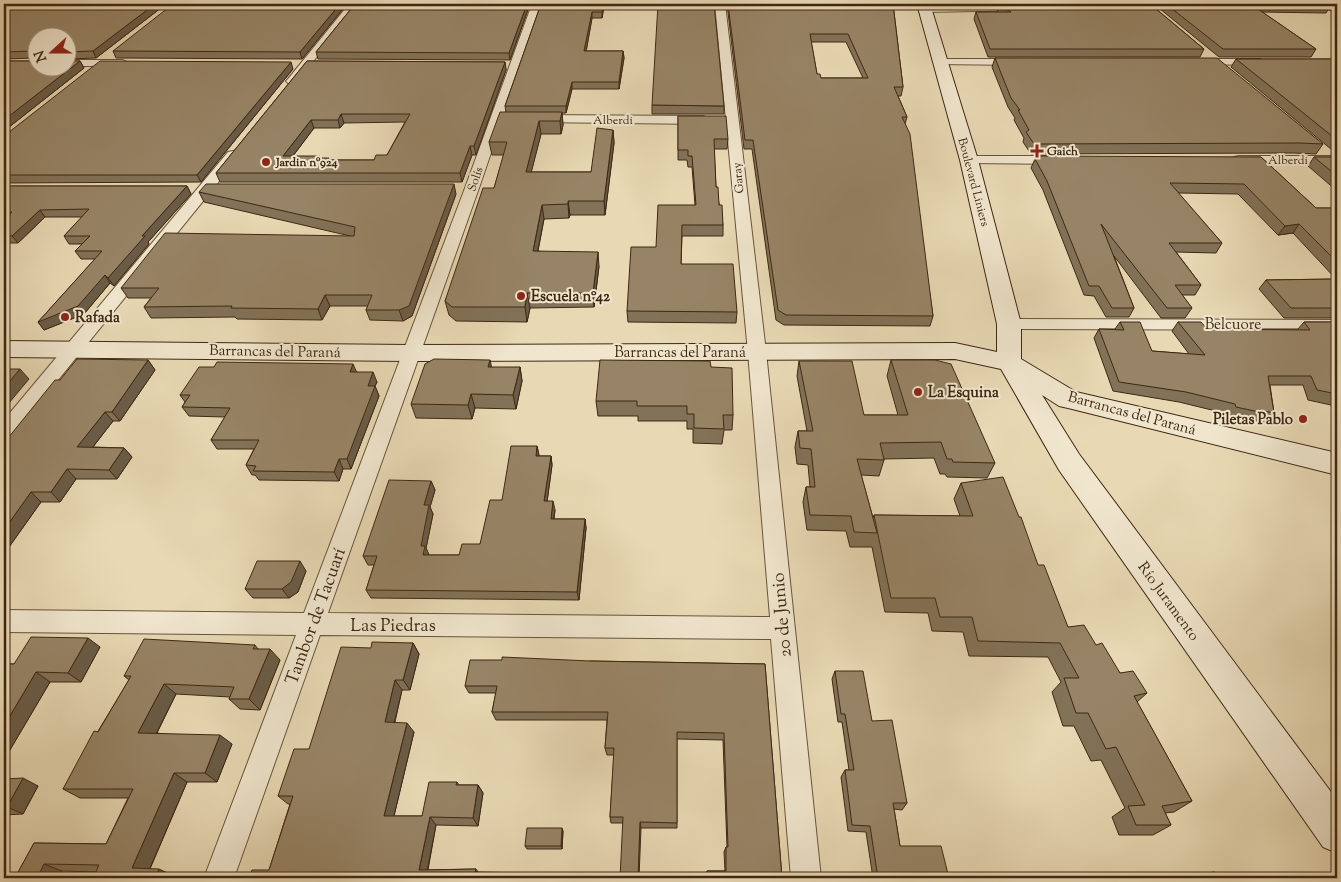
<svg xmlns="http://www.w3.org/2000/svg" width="1341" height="882" font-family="'Sorts Mill Goudy',serif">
	<rect width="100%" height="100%" fill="#e8d9b4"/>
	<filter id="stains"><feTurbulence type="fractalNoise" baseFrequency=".004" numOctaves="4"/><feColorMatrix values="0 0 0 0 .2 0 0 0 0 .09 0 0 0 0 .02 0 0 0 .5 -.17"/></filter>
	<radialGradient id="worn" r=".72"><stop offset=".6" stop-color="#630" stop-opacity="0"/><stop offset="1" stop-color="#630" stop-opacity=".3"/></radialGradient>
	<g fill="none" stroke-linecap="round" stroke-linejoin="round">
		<defs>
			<g id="street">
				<path d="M349,4H359L296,83H288L286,81L288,79Z"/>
				<path d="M532,4H542L479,188L328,613L770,617L748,352L715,4H725L766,352L821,878H791L771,639L320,635L234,878H204L296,635L4,632V610L304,613L465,188Z"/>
				<path d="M1320,4H1331L1337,7V14Z"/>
				<path d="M1025,5L1028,6V10L924,12L919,9L924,6Z"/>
				<path d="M940,59H1020L1025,62L1020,65L936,64L935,62Z"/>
				<path d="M1197,59H1260L1265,62L1260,65L1193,64L1192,62Z"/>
				<path d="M68,60H123L128,63L123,66H68Z"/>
				<path d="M536,115L704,116L710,120L704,124L532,122L530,119L532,116Z"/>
				<path d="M233,151L238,152L240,155L238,158L11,438L4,440V420L228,152Z"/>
				<path d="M969,156H1060L1067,160L1060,164L964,163L962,160L964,157Z"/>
				<path d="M1239,156H1337V164L1234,163L1232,160L1234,157Z"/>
				<path d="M1009,319L1337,320V330L1009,329L1003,328L1000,324L1003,320Z"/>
			</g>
			<path id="secondary" d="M917,4H930L978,160L1021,324V359L1076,392L1337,453V475L1068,408L1059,406L1042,395L1079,454L1337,800V853L1323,847L1059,470L1001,369L955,359L410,361L4,357V341L410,345L955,343L997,352V324L960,160Z"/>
		</defs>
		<use href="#street" stroke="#69543a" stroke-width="2"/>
		<use href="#secondary" stroke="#3f2712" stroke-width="2"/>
		<use href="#street" fill="#f0e6ce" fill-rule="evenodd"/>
		<use href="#secondary" fill="#f0e6ce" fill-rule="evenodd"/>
	</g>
	<g fill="#827258" stroke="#3f2712" fill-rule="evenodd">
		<path d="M4,4H166L96,58L68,59V38H38V68H68V61H80L84,68L4,131V61H34L36,59V58L4,59Z"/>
		<path d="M347,4L302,59L116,58L113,51Z"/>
		<path d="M355,4H530L510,60L318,59L316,52Z"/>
		<path d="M541,4H631V6H604L602,18H592L586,51H623L624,58L619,89H572L566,113H562L563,125L561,134H541L531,172H591L613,130L614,143L605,215H570L569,218L544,219L538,251L599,266L594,307L530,308L527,322L456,321L449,315L445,301L494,188L504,155H492L489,142L506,112L505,106Z"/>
		<path d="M727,4H893L903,87L901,96H898L907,117L905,124L933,316L930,326L784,325L776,320L752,149H744ZM811,42H846L863,78H821L817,74Z"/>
		<path d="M1035,4H1150L1204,49L1200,57H988L974,19L976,12H997L999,5L1036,4Z"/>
		<path d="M1154,4H1329L1331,5L1326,13L1262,12L1316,49L1311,57H1219Z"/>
		<path d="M995,58L1323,144L1316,154L1293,153L1031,154L1023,142L1024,138L1014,120L1015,118L1008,107L992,67Z"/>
		<path d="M1236,59H1337V154L1231,67Z"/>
		<path d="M307,61L505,62L506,70L476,155H472L462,182H220L216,173ZM405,122L387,155L374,160H330L321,158L293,156L314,128H340L344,123Z"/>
		<path d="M293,69L201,182L4,183V136Z"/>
		<path d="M652,105L724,106V114H652Z"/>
		<path d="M678,116L728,139L727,149H714L716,187L723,225V236H682L681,264L737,312L736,323L628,322L627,311L656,247L695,205L692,167H688L687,160H678Z"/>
		<path d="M1261,157L1316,208H1337V318H1284L1259,289L1266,280L1336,279L1293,233L1278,235L1238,194L1178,193L1222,243L1216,253L1176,252L1201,285L1195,295H1182L1192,308L1185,318H1161L1114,256L1134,308L1129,317H1106L1094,296L1084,295L1043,190L1031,168L1035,159Z"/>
		<path d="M1314,157H1337V191L1308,166Z"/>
		<path d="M4,186H187L191,194L148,242L149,244L114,286L110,283L84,314L44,330L38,322L95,259H81L75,251L82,244H69L64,236L82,217H45L18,243H4Z"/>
		<path d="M199,192L456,194L412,316L403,321L370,320L366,310L368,306H330L322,320L237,319L235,317L151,318L144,307L151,298H128L121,288L350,236L204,202Z"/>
		<path d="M1120,322L1152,351L1189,354L1172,331L1178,322L1207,329H1298L1304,322H1337V427L1331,405L1308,400L1303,385H1270L1274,413L1266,423L1253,420L1251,422L1228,416V414L1179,402L1113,391L1094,338L1099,329H1115Z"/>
		<path d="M148,360L155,370L120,421H113L93,447L124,448L132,457L117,479H76L60,502H41L9,547H4V443L60,380Z"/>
		<path d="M891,360L995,463L987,478L947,477L945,474H940L934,458L884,459V460L879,476L861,475L873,518L874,515L960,516L954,499L961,483L1038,565L1068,627L1096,645L1120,673L1147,693L1137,702L1192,801L1174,812L1165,813L1171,825L1153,835H1119L1112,817L1125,808L1101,760L1091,761L1074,726H1063L1052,692L1061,682L1048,657L969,656L963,632L932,631L928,613L885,612L872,547H850L846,531L807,530L803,502L806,487H810L808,465L797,464L795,447L798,431H807L797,376L799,361L864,415H898L887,376Z"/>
		<path d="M520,367L522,381L516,409L475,408L472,419L416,418L411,404Z"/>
		<path d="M711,367L733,415L732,430H724L722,444L693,443V429H687V421H638V416H598L596,401Z"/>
		<path d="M357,372L377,382L375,386L379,396L351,469H343L339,481L259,480L255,475H252L246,465L254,449H217L211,440L225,417L189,416L182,407L185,402L180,395Z"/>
		<path d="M537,446L539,456H551L552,465L547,501L555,510L554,519H585L586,528L579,600L371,598L366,590L374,565H368L363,556L431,481L435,490L430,507L433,514L426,548L429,555H459L480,544L502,500Z"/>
		<path d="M306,571L298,592L289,598H253L245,589Z"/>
		<path d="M413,643L419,654L410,690H402L395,722L414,732L394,816H422L457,782L459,785H478L483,793L478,826L436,825L428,870L476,869L478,872L269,870L290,804H288L278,796L309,749L371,648Z"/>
		<path d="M255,645L258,649L280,660L260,710L240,709L229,699L230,697L176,694L157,733L232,744L217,782H187L150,869L174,876L96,872L62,871L15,878L34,843L106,844L128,798H80L63,789L129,680L124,676Z"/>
		<path d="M100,647L81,682H50L4,760V664H14Z"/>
		<path d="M590,661L765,664L782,878H706L707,871H725L724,852L726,847H727L723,740L677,739V828H641L623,823H611L610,817L614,755H607L605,748L607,720H496L492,712L496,693H469L465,686Z"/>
		<path d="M835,671L872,721L907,803L902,810L894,809L900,846L949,878H873L866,832L848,831L841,777L845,770H849L842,722H838L832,679Z"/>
		<path d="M4,779L38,786L23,814L4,815Z"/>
		<path d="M563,831L562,849H527L525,846Z"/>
		<path d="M1184,875L1219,878H1178Z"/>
	</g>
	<g fill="#6a5c47" stroke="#3f2712">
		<path d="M155,4H166L96,58L93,51Z"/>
		<path d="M340,4H347L302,59L300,52Z"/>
		<path d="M527,4H530L510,60L509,53Z"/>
		<path d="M603,4H604V6L602,18V12Z"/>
		<path d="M592,12V18L585,58L584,51Z"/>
		<path d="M623,51L624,58L619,89V82Z"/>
		<path d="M80,61L84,68L4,131V120Z"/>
		<path d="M291,62L293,69L201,182L197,175Z"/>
		<path d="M505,62L506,70L476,155L474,146Z"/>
		<path d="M572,82V89L566,113V106Z"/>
		<path d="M562,112L563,125L561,134L560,121Z"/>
		<path d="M341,114L344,123L340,128L338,120Z"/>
		<path d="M311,120L314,128L286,165L283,156Z"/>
		<path d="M539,121L541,134L528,185L526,172Z"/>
		<path d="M613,130L614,143L605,215L604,201Z"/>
		<path d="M470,146L472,155L462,182L460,173Z"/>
		<path d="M454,184L456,194L412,316L403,321L399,310Z"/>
		<path d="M187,186L191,194L148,242L149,244L114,286L108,278L142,236Z"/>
		<path d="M568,201L570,215L569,218L568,204Z"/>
		<path d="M542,205L544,219L535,265L533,251Z"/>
		<path d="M40,210L45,217L18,243L12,236Z"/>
		<path d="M1299,224L1293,233L1278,235L1285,226Z"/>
		<path d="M598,252L599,266L594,307L593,293Z"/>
		<path d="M105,275L110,283L84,314L44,330L38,322Z"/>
		<path d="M527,293L530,308L527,322L525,307Z"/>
		<path d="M325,295L330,306L322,320L318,309Z"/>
		<path d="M148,360L155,370L120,421L112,412Z"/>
		<path d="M490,360L493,373L488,367Z"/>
		<path d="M353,364L357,373L350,372Z"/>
		<path d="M520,367L522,381L516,409L513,395Z"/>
		<path d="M20,369L29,379L4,409V388Z"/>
		<path d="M373,372L377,382L375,386L379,396L351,469L347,459L368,386Z"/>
		<path d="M471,394L475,408L472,419L468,405Z"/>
		<path d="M105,412L113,421L85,457L77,447Z"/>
		<path d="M537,446L539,455L538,465L536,456Z"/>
		<path d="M124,448L132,457L117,479L109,470Z"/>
		<path d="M551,456L552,465L546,510L544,501Z"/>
		<path d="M339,459L343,469L339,481L334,472Z"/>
		<path d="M67,469L76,479L60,502L51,492Z"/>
		<path d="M431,481L435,490L430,507L433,514L426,548L429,555L427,563L421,546L424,505Z"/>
		<path d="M31,492L41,502L9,547L4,543V530Z"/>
		<path d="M553,501L555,510L552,528L551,519Z"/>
		<path d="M585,519L586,528L579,600L577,592Z"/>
		<path d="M300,561L306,571L298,592L289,598L282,589Z"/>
		<path d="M88,638L100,647L81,682L68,673Z"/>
		<path d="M413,643L419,654L410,690L403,680Z"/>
		<path d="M270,649L280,660L260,710L249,699Z"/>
		<path d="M36,672L50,682L4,760V726Z"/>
		<path d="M395,680L402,690L392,732L385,722Z"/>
		<path d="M164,684L176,694L152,742L138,733Z"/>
		<path d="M407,723L414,732L392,824L384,816Z"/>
		<path d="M220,735L232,744L217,782L205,773Z"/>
		<path d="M174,773L187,782L147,875L132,868Z"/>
		<path d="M23,778L38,786L23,814L7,807Z"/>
		<path d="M478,785L483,793L478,826L473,818Z"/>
		<path d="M430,817L436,825L426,877L419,870Z"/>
		<path d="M640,822L641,828L639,878H638Z"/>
		<path d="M562,828L563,831L562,849L561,846Z"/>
		<path d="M44,864L62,871L59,878H37Z"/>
		<path d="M159,869L174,876L173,878H155Z"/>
		<path d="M528,873L531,878H527Z"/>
	</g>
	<g fill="#978466" stroke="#3f2712" fill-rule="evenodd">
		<path d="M4,4H155L93,51L68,52V38H38V68H68V61H80L4,120V61H34L36,59L34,51L4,52Z"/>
		<path d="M173,4H340L300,52L113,51Z"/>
		<path d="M355,4H527L509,53L316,52Z"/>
		<path d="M541,4H603L602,12H592L584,51H623L619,82H572L566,106H505Z"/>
		<path d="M658,4H714L724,106L652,105Z"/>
		<path d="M728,4H893L903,87H894L907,117H902L910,134L933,316L786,315L778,310L753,140H745ZM810,34H848L868,78H821L820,74H817Z"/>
		<path d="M1038,4H1150L1204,49H990L976,12H1011L999,5Z"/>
		<path d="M1166,4H1329L1331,5H1259L1262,7H1255L1316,49H1223Z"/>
		<path d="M995,58H1217L1323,144L1300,143L1034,144L1026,132L1029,130L1018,110H1020L1011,98Z"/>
		<path d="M1236,59H1337V140Z"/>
		<path d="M100,61L291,62L197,175H4V136Z"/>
		<path d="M307,61L505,62L474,146H470L460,173H216ZM341,114H410L387,155H376L374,160H328L329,158H319L320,156H283L311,120H338Z"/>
		<path d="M500,112H562L560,121H539L526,172H591L597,128L613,130L604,201H568V204L542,205L533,251L598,252L593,293H527L525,307H452L445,301L483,188H494L507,142H489Z"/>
		<path d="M678,116H726L728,139H714L716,187H718L719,205H722L723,225H682L681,264H733L737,312L627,311L631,247H656L658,205H696L692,156H688V150H678Z"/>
		<path d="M1039,156L1261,157L1316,208H1337V262L1299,224L1285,226L1244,184L1170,183L1222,243H1169L1201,285H1175L1192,308H1167L1101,224L1134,308H1112L1099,286H1089L1047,181L1035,159Z"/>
		<path d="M1314,157H1337V176Z"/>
		<path d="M206,184H454L409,306L399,310H366L372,295H325L318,309L231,308L232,306L144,307L159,288H121L165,233L354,236L355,227L199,192Z"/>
		<path d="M4,186H187L142,236H145L108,278L105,275L78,306L38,322L102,251H75L90,236H64L89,209L40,210L12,236L4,235V220L12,212H4Z"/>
		<path d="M1337,279V308H1291L1266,280Z"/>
		<path d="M1120,322H1140L1152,351L1205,355L1178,322H1201L1207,329L1310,330L1304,322H1337V394L1317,390L1311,376H1268L1274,413L1259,410V412L1236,407L1235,404L1186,392L1119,382L1099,329L1124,330Z"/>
		<path d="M77,359L148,360L112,412H105L77,447L124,448L109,470L67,469L51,492H31L4,530V443L55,380H60Z"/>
		<path d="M434,359L490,360L488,367H520L513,395L471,394L468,405L411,404L425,364Z"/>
		<path d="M600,360L710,361L711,367L732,368L733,415H723L724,429L694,428V414H687V406H637V401H596Z"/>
		<path d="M891,360H935L951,364L995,463L953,462L952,459H947L941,442L880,443L884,460L857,459L877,533L854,532L851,516L810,515L806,487H815L811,449L800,448L798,431H813L799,361H852L864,415H908Z"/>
		<path d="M217,362L353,364L350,372H373L368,386H375L347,459H339L334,472L253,471L256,466L246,465L259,440H211L230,408L182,407L190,395H180L199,367H214Z"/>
		<path d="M4,369H20L4,388Z"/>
		<path d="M511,446H537L536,456H551L544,501H553L551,519H585L577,592L366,590L377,556H363L389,480L431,481L424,505H429L421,546H425L423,555H459L462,544H480L490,500H502Z"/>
		<path d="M1003,477L1019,517H1021L1038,565H1044L1068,627L1084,625L1096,645L1102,643L1120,673L1133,671L1147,693L1134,696L1192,801L1162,806L1171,825H1136L1128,806L1145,805L1116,747L1106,749L1088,713H1076L1064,678H1079L1060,643L978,641L972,617H940L935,598H891L874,515L973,516L961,483Z"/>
		<path d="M257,561H300L291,582L282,589H245Z"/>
		<path d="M31,637L88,638L68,673L36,672L4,726V664H14Z"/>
		<path d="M144,639L255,645L253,649H270L249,699H229L234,687L164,684L138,733L220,735L205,773H174L132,868L159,869L155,878H93L99,865L44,864L37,878H15L34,843L106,844L133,789H63L94,731L98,732L131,676H124Z"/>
		<path d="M372,642L413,643L403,680H395L385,722L407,723L384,816H422L429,782H457L456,785H478L473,818L430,817L419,870L476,869L475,872L528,873L527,878H249L252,870H269L293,796H278L294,749H309L341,647L371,648Z"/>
		<path d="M502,657L590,661L765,664L782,878H707V871H726V847H728L724,733L677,732V823L640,822L638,878H620L623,817H610L614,748H605L608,712H492L497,686H465L470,660H502Z"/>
		<path d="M835,671H863L872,721L892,720L907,803H893L900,846H941L949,878H878L870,826L852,825L845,770H854L845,714H841Z"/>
		<path d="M23,778L7,807H4V779Z"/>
		<path d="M527,828H562L561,846H525Z"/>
		<path d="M1215,872L1219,878H1185L1184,875Z"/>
	</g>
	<g fill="#8f2418" stroke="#f0e6ce" stroke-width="2">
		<path d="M1034.5 143.5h5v5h5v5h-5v5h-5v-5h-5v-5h5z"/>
		<circle cx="266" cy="162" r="5"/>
		<circle cx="521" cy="296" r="5"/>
		<circle cx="65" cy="317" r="5"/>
		<circle cx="918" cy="392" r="5"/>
		<circle cx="1303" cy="419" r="5"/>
	</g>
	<g text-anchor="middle" stroke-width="4" stroke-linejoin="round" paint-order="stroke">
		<g font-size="12" fill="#3f2712" stroke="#f0e6ce">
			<text x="613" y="124">Alberdi</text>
			<text x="1288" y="164">Alberdi</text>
			<text transform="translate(738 178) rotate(-96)" y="4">Garay</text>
			<text transform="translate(475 179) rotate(-71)" y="4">Solís</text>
			<text transform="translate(974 182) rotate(75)" y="4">Boulevard Liniers</text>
		</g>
		<g font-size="12" font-weight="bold" fill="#3f2712" stroke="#f0e6ce" text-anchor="start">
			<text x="1047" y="155">Gaich</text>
			<text x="276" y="166">Jardin nº924</text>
		</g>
		<g font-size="15" font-weight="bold" fill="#3f2712" stroke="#f0e6ce" text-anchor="start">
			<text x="531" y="301">Escuela nº42</text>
			<text x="75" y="322">Rafada</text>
			<text x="928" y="397">La Esquina</text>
			<text x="1293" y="424" text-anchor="end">Piletas Pablo</text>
		</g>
		<g font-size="15" fill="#3f2712" stroke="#f0e6ce">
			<text x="1233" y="329">Belcuore</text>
			<text transform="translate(275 351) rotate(1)" y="5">Barrancas del Paraná</text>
			<text x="680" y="357">Barrancas del Paraná</text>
			<text transform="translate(1132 413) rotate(15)" y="5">Barrancas del Paraná</text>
			<text transform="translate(1169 601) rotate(54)" y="5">Río Juramento</text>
		</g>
		<g font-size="18" fill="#3f2712" stroke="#f0e6ce">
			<text transform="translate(781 615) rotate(-95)" y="6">20 de Junio</text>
			<text transform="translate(315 616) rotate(-70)" y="6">Tambor de Tacuarí</text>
			<text x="393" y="631">Las Piedras</text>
		</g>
	</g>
	<rect width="1341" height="882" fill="none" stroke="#e8d9b4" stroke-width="20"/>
	<rect x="5" y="5" width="1331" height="872" fill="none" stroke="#3f2712" stroke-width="2.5"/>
	<rect x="10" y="10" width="1321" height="862" fill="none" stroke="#3f2712"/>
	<g transform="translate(52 52) rotate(249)"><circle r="24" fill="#f0e6ce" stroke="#a99a83"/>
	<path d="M0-4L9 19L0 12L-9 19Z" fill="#8f2418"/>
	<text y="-8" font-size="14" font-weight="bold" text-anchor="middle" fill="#3f2712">N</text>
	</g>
	<rect width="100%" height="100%" filter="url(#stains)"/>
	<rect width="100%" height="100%" fill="url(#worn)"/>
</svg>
